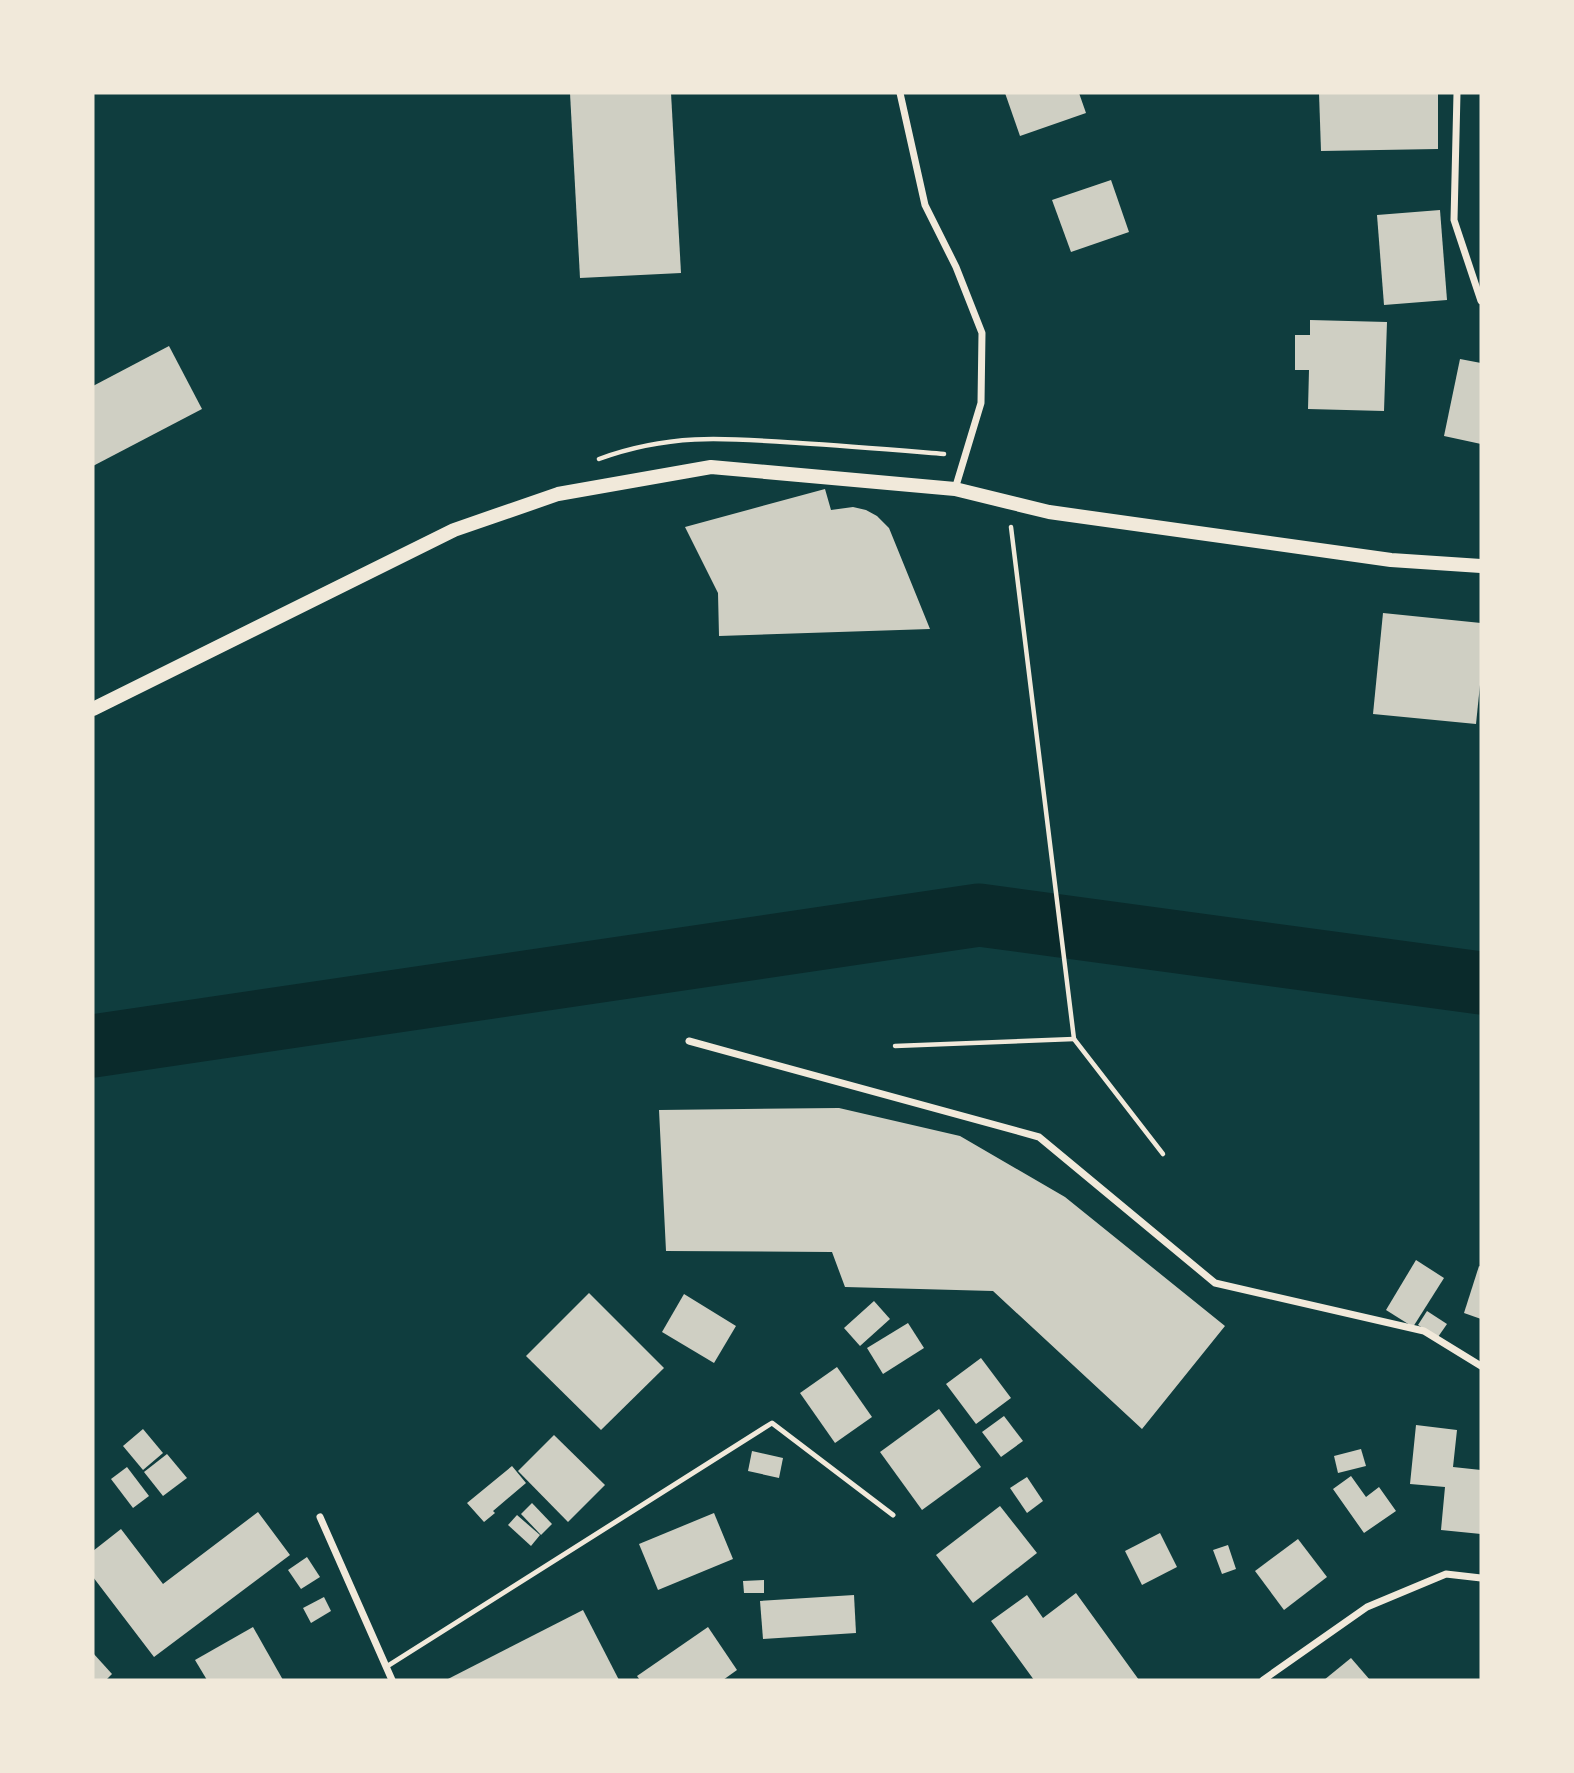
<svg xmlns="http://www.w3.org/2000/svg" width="1574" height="1773" font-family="Commissioner,sans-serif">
	<rect width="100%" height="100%" fill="#0f3d3e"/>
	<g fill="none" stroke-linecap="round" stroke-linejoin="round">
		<path stroke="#0a2a2b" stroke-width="63" d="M93,1046L979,915L1481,983"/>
	</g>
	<g fill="#cfcfc3">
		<path d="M570,93H671L681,273L580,278Z"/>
		<path d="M1005,93H1079L1086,113L1020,136Z"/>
		<path d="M1319,93H1438V149L1321,151Z"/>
		<path d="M1111,180L1129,232L1071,252L1052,200Z"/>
		<path d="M1440,210L1447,300L1384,305L1377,215Z"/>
		<path d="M1310,320L1387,322L1384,411L1308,409L1309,370H1295V335H1310Z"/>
		<path d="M169,346L202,409L93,466V386Z"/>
		<path d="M1460,359L1481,363V444L1444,436Z"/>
		<path d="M825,489L831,510L853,507L866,510L877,516L889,528L930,629L719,636L718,593L685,527Z"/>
		<path d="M1383,613L1481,623V675L1476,724L1373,714Z"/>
		<path d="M839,1108L960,1136L1065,1197L1225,1326L1142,1429L993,1291L845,1287L832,1252L666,1251L659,1110Z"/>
		<path d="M1416,1260L1444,1278L1413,1327L1386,1310Z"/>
		<path d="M1479,1266L1481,1267V1319L1464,1313Z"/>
		<path d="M589,1293L664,1368L601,1430L526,1356Z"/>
		<path d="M684,1294L736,1326L714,1363L662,1332Z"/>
		<path d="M874,1301L890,1319L860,1346L844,1328Z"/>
		<path d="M1427,1311L1447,1324L1438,1337L1418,1325Z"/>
		<path d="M908,1323L924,1348L883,1374L867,1348Z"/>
		<path d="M981,1358L1011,1398L976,1424L946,1384Z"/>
		<path d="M837,1367L872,1417L835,1443L800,1393Z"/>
		<path d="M939,1409L981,1467L922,1510L880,1452Z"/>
		<path d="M1004,1416L1023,1441L1001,1457L982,1432Z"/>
		<path d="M1416,1425L1457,1430L1453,1467L1481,1470V1534L1441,1530L1445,1487L1410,1484Z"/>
		<path d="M143,1429L163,1453L143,1470L123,1446Z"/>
		<path d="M554,1435L605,1485L568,1522L518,1471Z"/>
		<path d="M1361,1449L1366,1466L1338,1473L1334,1456Z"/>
		<path d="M752,1451L783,1458L779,1478L748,1471Z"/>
		<path d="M167,1454L187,1478L163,1496L144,1472Z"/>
		<path d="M512,1466L526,1483L493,1511L495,1513L484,1522L467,1503Z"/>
		<path d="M127,1467L149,1496L133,1508L111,1479Z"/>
		<path d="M1351,1476L1366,1497L1379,1487L1396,1511L1364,1533L1333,1489Z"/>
		<path d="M1027,1477L1043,1501L1027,1513L1010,1488Z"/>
		<path d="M532,1503L552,1524L541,1535L521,1514Z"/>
		<path d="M1000,1506L1037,1553L973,1603L936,1555Z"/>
		<path d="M258,1512L290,1555L154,1657L93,1577V1551L121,1529L163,1584Z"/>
		<path d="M714,1513L733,1559L658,1590L639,1544Z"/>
		<path d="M517,1515L540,1535L531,1546L508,1525Z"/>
		<path d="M1160,1533L1177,1567L1142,1585L1125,1551Z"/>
		<path d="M1298,1539L1327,1577L1284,1610L1255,1571Z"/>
		<path d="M1228,1545L1236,1569L1222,1574L1213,1550Z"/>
		<path d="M307,1557L320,1577L301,1589L288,1570Z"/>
		<path d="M764,1580V1593H744L743,1581Z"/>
		<path d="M1076,1593L1139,1680H1034L991,1621L1027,1595L1043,1618Z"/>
		<path d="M854,1595L856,1633L763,1639L760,1601Z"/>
		<path d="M324,1597L331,1611L311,1623L303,1608Z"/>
		<path d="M583,1610L619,1680H446Z"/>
		<path d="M253,1627L283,1680H207L195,1660Z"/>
		<path d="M708,1627L737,1670L723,1680H640L637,1676Z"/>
		<path d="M93,1653L112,1674L106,1680H93Z"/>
		<path d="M1351,1658L1370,1680H1324Z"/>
	</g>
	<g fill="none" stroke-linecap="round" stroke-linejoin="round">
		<g stroke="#f1e9da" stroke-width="4.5">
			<path d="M599,459C670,433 726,438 799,443C848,446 895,450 944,454"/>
			<path d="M1011,527L1074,1039"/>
			<path d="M1074,1039L1163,1154"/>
			<path d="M895,1046L1074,1039"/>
		</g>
		<path stroke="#f1e9da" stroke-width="5" d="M386,1667L772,1423L893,1515"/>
		<g stroke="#f1e9da" stroke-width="7">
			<path d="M900,93L925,205L956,267L982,333L981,403L955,489"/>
			<path d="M1457,93L1454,220L1481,301"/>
			<path d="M689,1041L1039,1137L1215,1283L1424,1331L1481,1366"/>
			<path d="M320,1517L392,1680"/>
			<path d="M1263,1680L1367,1607L1446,1574L1481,1578"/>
		</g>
		<path stroke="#f1e9da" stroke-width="14" d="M93,709L454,530L558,494L711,467L955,489L1049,512L1391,560L1481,566"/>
	</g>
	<rect width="1574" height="1773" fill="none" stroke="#f1e9da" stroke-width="189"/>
</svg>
